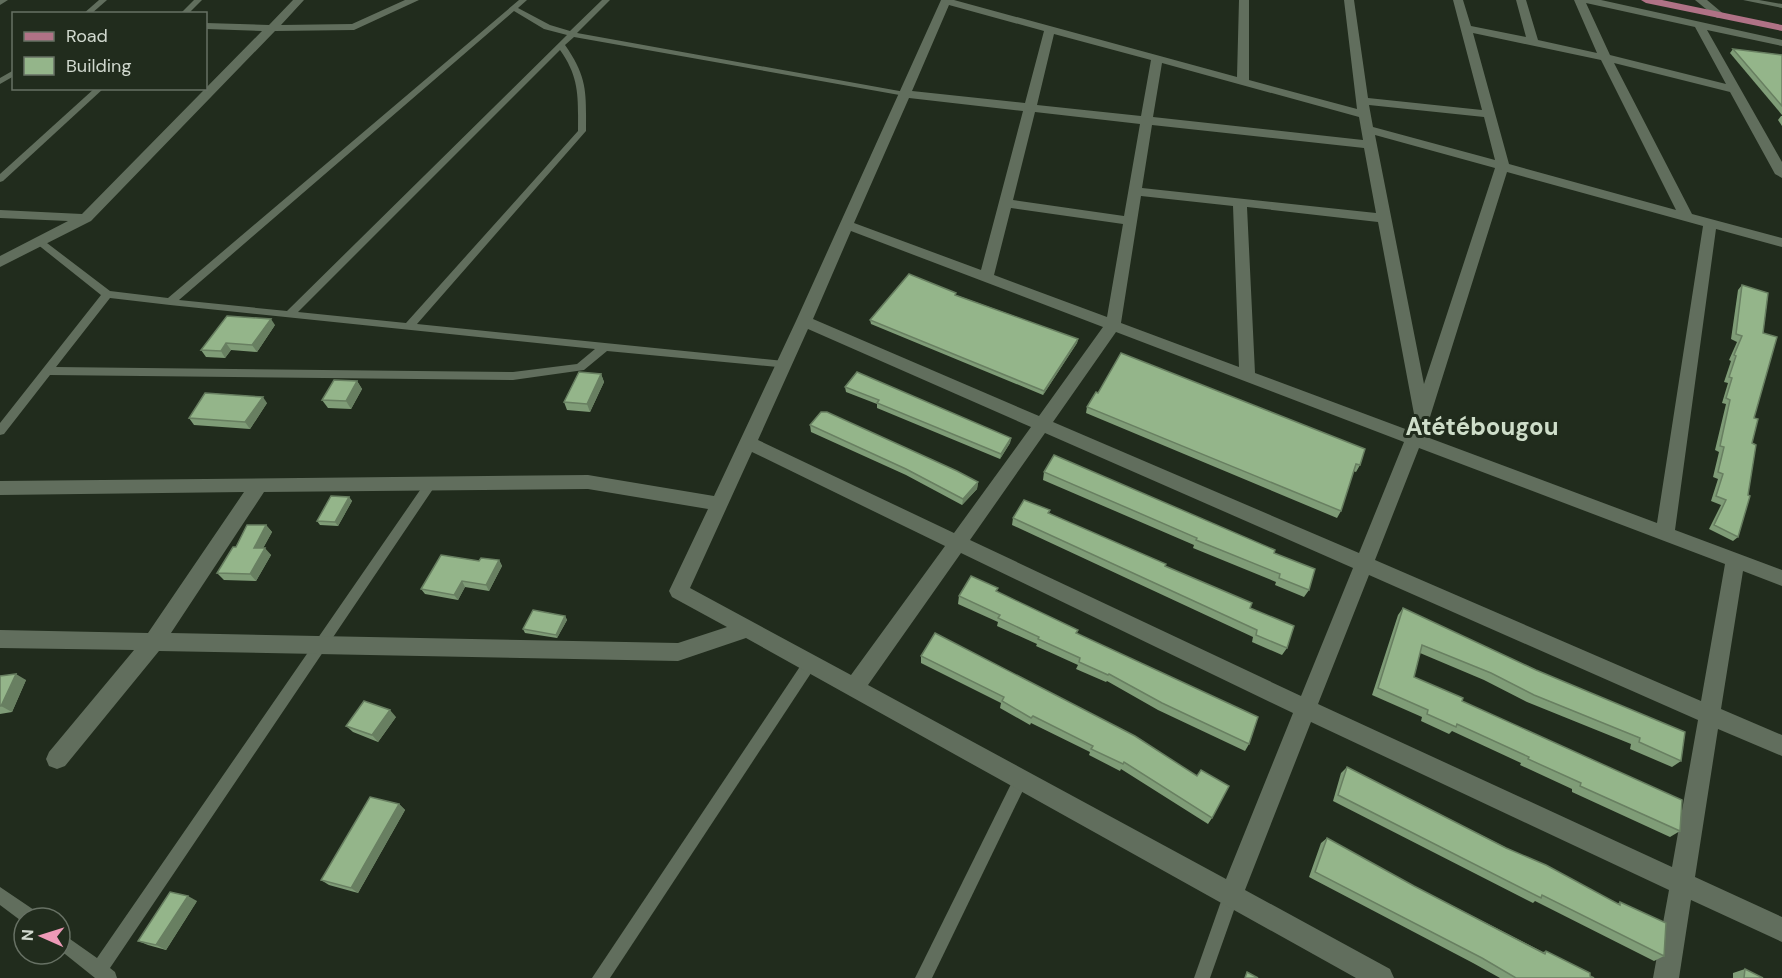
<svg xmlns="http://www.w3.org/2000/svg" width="1782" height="978" font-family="'DM Sans',sans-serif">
	<rect width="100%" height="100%" fill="#212c1d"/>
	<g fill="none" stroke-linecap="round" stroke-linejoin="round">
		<g fill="#616e5d" fill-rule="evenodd">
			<path d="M0,0H8L0,5Z"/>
			<path d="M99,0H107L91,14H83Z"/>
			<path d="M194,0H202L188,14H180Z"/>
			<path d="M519,0H527L518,8L550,25L570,31L602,0H610L577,33L905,92L909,94L905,96L574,37L565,45C588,78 586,93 586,131L417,324L784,361L788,362L789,365L788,368L607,351L584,370L513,380L50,375L4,434L0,435V423L101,295L37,244V240H43L110,291L168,298ZM514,11L544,29L567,35L287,311L179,300ZM560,50C580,78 578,98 578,131L406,323L298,312ZM110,298L170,305L595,349L577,364L513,372L56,367Z"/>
			<path d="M1743,0H1759L1782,4V8Z"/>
			<path d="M14,70V76L0,84V78Z"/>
			<path d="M95,88H104L3,181L0,182V174Z"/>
			<path d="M431,478L435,480L437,483L435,486L110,968L115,972L117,978H95L60,950V932L97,958L427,480Z"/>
			<path d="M810,657L815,659L817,663L815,667L610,978H592L805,659Z"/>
			<path d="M1021,772L1026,774L1028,779L1026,784L932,978H915L1016,774Z"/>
			<path d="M0,887L37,912L39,918H24V923L0,905Z"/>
			<path d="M1231,888L1237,890L1239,896L1210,978H1194L1225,890Z"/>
		</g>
		<g fill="#616e5d" fill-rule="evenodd">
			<path d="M293,0H304L281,25L352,24L405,0H419L354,30L275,31L91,221L0,267V256L68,221L0,218V210L82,214L262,31L206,29V23L269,25Z"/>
			<path d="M941,0H954L1237,77L1239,0H1249V80L1357,109L1344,0H1354L1368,98L1482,110L1453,0H1463L1471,26L1526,37L1516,0H1526L1538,40L1597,53L1574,0H1601L1782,40V46L1707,30L1782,162V178L1775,174L1730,92L1614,63L1692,214L1782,238V247L1716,229L1675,530L1782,570V586L1743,571L1721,709L1782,735V756L1718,729L1695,877L1782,917V942L1691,900L1679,978H1653L1669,890L1311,722L1245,890L1390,969L1394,978H1356L746,638L678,661L159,651L65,766L57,769L49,766L46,759L49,752L134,650L0,648V630L148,633L244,492L0,495V481L588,475L714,496L796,321ZM1586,3L1695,27L1726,84L1610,55ZM949,5L1044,31L1025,103L912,91ZM1473,33L1601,60L1676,210L1509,164ZM1054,34L1151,60L1141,116L1037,105ZM1162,63L1359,117L1363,140L1153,117ZM909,98L1023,111L981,270L854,223ZM1369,105L1484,117L1495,160L1373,127ZM1035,112L1140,124L1124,216L1013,200ZM1152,125L1364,148L1376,213L1142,188ZM1375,135L1495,168L1424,384ZM1507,172L1703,226L1657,523L1424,436ZM1141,196L1233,206L1239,367L1121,323ZM1247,207L1378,222L1414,414L1408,430L1255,373ZM1011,208L1123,224L1107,317L994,275ZM851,231L1103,327L1039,416L813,319ZM808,329L1031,427L954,533L758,440ZM1116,332L1404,442L1359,553L1053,422ZM1045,433L1353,568L1301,696L970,540ZM1419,448L1725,564L1701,701L1375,560ZM752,452L945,546L851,675L690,588ZM588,489L708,509L669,591L672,597L727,627L678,643L171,633L264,492ZM961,553L1293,713L1226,879L868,685ZM1369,575L1698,720L1672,867L1318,704Z"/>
			<path d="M1695,0H1707L1726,16L1725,18H1717Z"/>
		</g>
		<path fill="#b07286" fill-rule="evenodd" d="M1641,0H1662L1782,25V31L1646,3Z"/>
	</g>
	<g fill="#7f9c77">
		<path d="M1733,49L1782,55V115L1730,53Z"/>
		<path d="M1781,116H1782V126L1778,120Z"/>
		<path d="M1742,285L1763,333L1752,443L1738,537L1733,541L1709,529L1721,505L1711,501L1718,479L1713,477L1719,452L1715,450L1726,404L1722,403L1728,383L1724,382L1731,361L1729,360L1737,342L1731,339L1738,290Z"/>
		<path d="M956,293V295L1078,339L1077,343L1043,395L871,324L870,320Z"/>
		<path d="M275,325L257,352L231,350L225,358L206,357L201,350Z"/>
		<path d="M601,374L604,382L590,412L567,410L564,402Z"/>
		<path d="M357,381L362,389L351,409L328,408L322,400Z"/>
		<path d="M845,387L1011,438L1010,443L1000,459L877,408V404L846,392Z"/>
		<path d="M267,403L250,429L194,425L189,418Z"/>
		<path d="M1087,407L1365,449L1360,465L1356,472L1353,471L1341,511L1337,518L1086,413Z"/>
		<path d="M810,425L978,482L977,489L962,505L906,475L811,432Z"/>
		<path d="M1044,472L1274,553L1309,590L1304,597L1275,585L1276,582L1193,548L1194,545L1043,480Z"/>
		<path d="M349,497L352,501L338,526L320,525L317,521Z"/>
		<path d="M1050,510L1049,513L1165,566L1250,608L1287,648L1282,655L1252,642L1253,637L1012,525L1013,518Z"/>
		<path d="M266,525L272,532L263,548L271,555L256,581L224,580L217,573L236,547Z"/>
		<path d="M499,560L502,566L489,591L465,587L458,600L425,594L421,589L479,561Z"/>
		<path d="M997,592L1078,630L1077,633L1249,744L1245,751L1158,710L1107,681L1106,682L1076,669L1078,665L1036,646L1037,644L997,626L998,622L958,604L959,596Z"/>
		<path d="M1403,608L1681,761L1672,767L1630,749L1631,744L1527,702L1484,680L1420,653L1414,677L1462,701L1680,831L1670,837L1572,792V789L1520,765L1521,763L1452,731L1449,734L1421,721L1422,717L1372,695L1398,615Z"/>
		<path d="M565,616L567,620L557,638L525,633L523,629Z"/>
		<path d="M921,656L1197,776L1201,770L1212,818L1208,824L1121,769L1120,771L1089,755L1090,752L1031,723L1030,725L1000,708L1001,703L921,663Z"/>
		<path d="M0,676L26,680L12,712L0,714Z"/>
		<path d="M396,717L378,742L353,732L346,726Z"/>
		<path d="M1347,767L1617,904L1620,902L1664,956L1654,961L1535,901L1533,903L1333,801L1341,773Z"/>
		<path d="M399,804L405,810L358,893L329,885L321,880Z"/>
		<path d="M1327,838L1414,886L1543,952L1546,951L1594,978H1500L1473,963L1309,877L1321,843Z"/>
		<path d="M197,901L166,950L148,945L138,941Z"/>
		<path d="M1745,969L1763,978H1733V973Z"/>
	</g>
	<g fill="#687f61">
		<path d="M271,319L275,325L257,352L252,345Z"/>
		<path d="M1078,339L1077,343L1043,395L1044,391Z"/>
		<path d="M226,343L231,350L225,358L221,351Z"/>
		<path d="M601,374L604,382L590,412L587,404Z"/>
		<path d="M357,381L362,389L351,409L346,401Z"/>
		<path d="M263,397L267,403L250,429L245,422Z"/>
		<path d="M1011,438L1010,443L1000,459L1001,454Z"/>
		<path d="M978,482L977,489L962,505L963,499Z"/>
		<path d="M349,497L352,501L338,526L335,522Z"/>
		<path d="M266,525L272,532L260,554L254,548Z"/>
		<path d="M265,548L271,555L256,581L250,574Z"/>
		<path d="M499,560L502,566L489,591L486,585Z"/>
		<path d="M462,581L465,587L458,600L454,595Z"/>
		<path d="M565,616L567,620L557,638L556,635Z"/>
		<path d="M16,674L26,680L12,712L1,706Z"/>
		<path d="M390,710L396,717L378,742L372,735Z"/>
		<path d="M399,804L405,810L358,893L351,888Z"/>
		<path d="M188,896L197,901L166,950L156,945Z"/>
	</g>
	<g fill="#94b58a" stroke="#687f61" stroke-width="1.5">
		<path d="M1733,49L1782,55V106Z"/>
		<path d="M909,274L956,293L955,295L1078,339L1044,391L870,320Z"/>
		<path d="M1742,285L1768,293L1763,333L1777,337L1754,418L1758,419L1752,443L1756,445L1748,495L1750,496L1738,537L1714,525L1726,500L1716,496L1723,474L1718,472L1724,447L1720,446L1730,400L1726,398L1732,378L1729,377L1736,356L1734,355L1742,336L1736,334Z"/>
		<path d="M227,316L271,319L252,345L226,343L221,351L201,350Z"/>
		<path d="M1121,353L1365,449L1360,465L1356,464L1341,511L1087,407L1096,392L1098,393Z"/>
		<path d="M579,372L601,374L587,404L564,402Z"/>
		<path d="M857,372L1011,438L1001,454L877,403L879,400L845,387Z"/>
		<path d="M334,380L357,381L346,401L322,400Z"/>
		<path d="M205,393L263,397L245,422L189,418Z"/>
		<path d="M821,412H827L957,471L978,482L963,499L906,469L810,425Z"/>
		<path d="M1054,455L1275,550L1274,553L1315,569L1309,590L1279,578L1280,574L1196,540L1197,538L1044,472Z"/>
		<path d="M331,496L349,497L335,522L317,521Z"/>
		<path d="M1024,500L1050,510L1048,513L1166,564L1165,566L1252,603L1250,608L1294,626L1287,648L1256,635L1257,630L1013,518Z"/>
		<path d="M247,525H266L254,548H265L250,574L217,573L233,547H236Z"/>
		<path d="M441,555L479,561L481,558L499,560L486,585L462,581L454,595L421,589Z"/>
		<path d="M971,576L998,588L996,591L1078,630L1076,633L1258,717L1249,744L1162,703L1109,674L1108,675L1079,662L1080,658L1038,639L1039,637L998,618L1000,615L959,596Z"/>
		<path d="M1403,608L1536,670L1685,732L1681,761L1639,742L1640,738L1534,695L1491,673L1422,645L1414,677L1463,698L1462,701L1682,800L1680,831L1580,786L1581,783L1528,759L1529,757L1457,724L1456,727L1427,714L1428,710L1378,688Z"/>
		<path d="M533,610L565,616L556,635L523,629Z"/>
		<path d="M935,633L1135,736L1197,776L1201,770L1229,786L1212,818L1124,762L1123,764L1091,749L1093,746L1033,716L1031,718L1002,701L1004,697L921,656Z"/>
		<path d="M16,674L1,706H0V676Z"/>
		<path d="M364,701L390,710L372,735L346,726Z"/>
		<path d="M1347,767L1506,848L1546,865L1620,905V902L1666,923L1664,956L1542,895L1541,898L1338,795Z"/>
		<path d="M370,797L399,804L351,888L321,880Z"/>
		<path d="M1327,838L1414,886L1545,954L1546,951L1590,973V976L1594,978H1516L1482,958L1315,872Z"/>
		<path d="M170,892L188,896L156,945L138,941Z"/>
		<path d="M1745,969L1763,978H1744Z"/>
		<path d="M1247,972L1258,978H1245Z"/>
	</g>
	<g text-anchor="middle" stroke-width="6" stroke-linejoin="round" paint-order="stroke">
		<g font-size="24" font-weight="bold" fill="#ceddc9" stroke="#212c1d">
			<text x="1482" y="435">Atétébougou</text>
		</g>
	</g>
	<rect x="12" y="12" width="195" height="78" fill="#212c1d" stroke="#677164" stroke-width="1.5"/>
	<rect x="24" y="32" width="30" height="9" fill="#b07286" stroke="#677164" stroke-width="1.5"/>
	<text x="66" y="42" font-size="18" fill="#d1d9cf">Road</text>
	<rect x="24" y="57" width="30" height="18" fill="#94b58a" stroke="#677164" stroke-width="1.5"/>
	<text x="66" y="72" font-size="18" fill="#d1d9cf">Building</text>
	<g transform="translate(42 936) rotate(273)"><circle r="28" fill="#212c1d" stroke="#677164" stroke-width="1.5"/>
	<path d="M0-4.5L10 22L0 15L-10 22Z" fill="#ef9ab8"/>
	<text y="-9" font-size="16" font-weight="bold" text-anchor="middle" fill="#d1d9cf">N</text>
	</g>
</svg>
